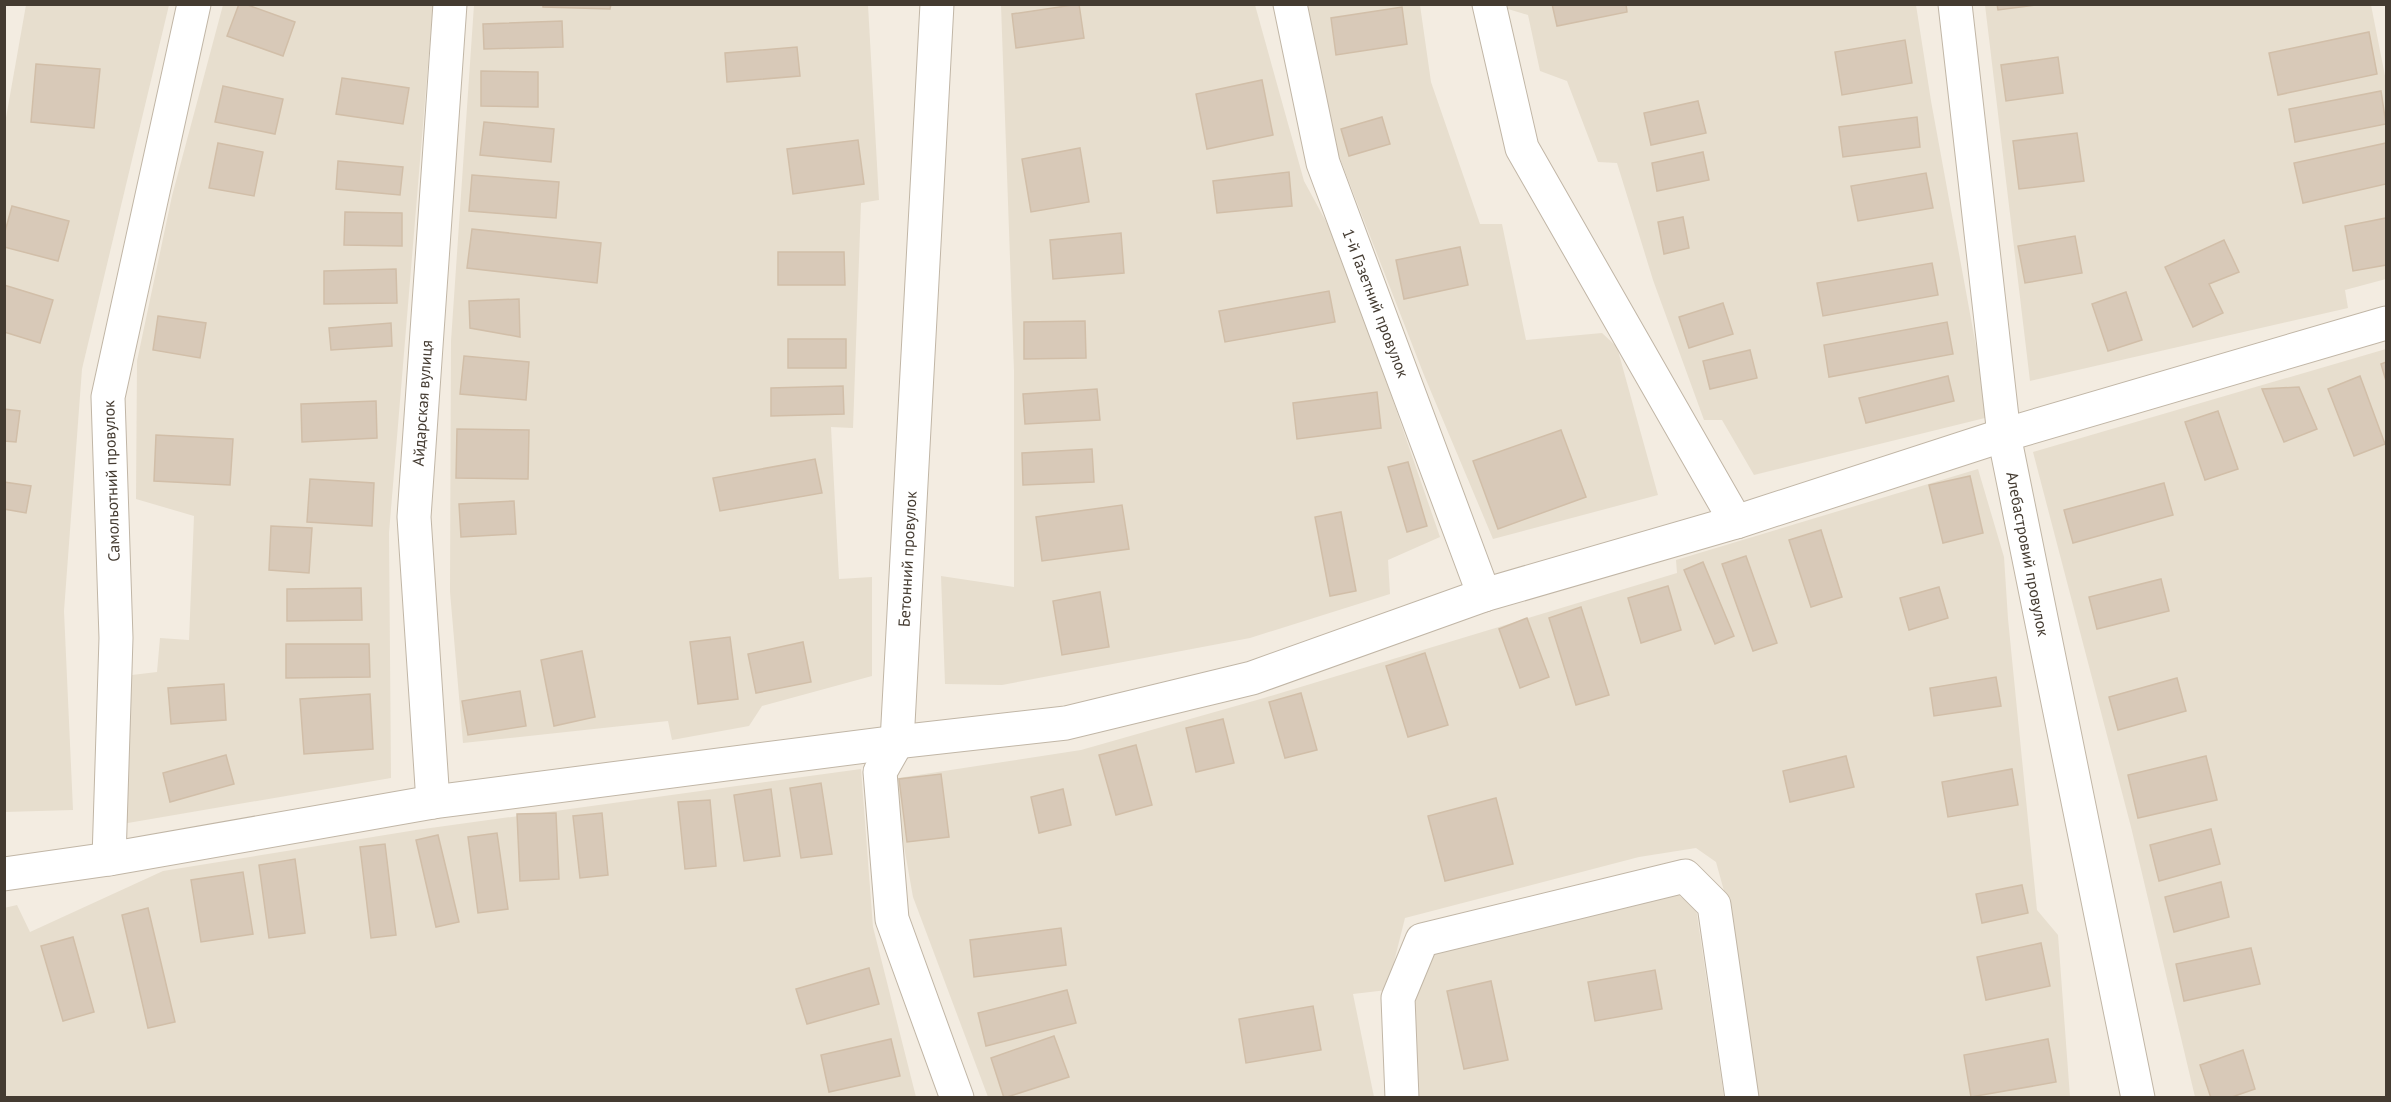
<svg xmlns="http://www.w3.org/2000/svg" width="2391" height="1102" font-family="'PT Sans',sans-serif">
	<rect width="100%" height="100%" fill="#f3ece1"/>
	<g fill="#e7dece">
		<path d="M26,5H169L82,369L64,611L73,810L5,812L4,129Z"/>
		<path d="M223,5H433L389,533L391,778L122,824L132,675L157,672L160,638L189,640L194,516L136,499L137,361L172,196Z"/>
		<path d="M474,5H868L879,200L861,203L853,428L831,427L839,579L872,577V676L762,706L749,726L672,740L668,721L463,743L450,592L451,341Z"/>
		<path d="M1001,5H1255L1304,181L1329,227L1370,334L1440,537L1388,560L1390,594L1250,638L1002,685L945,684L941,576L1014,587V371Z"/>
		<path d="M1302,5H1420L1431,82L1480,224H1502L1526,340L1602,333L1617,347L1658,495L1493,539L1424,375L1323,115Z"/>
		<path d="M1507,5H1916L1931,101L1989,417L1754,475L1722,420H1704L1653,280L1617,163L1598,162L1567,81L1540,71L1528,15L1508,9Z"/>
		<path d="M1985,5H2371L2386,81V279L2345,290L2348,308L2030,381Z"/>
		<path d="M2386,349V1097H2195L2131,827L2033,452Z"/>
		<path d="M1978,469L2004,557L2008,619L2037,910L2058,935L2070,1097H1757L1729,909L1716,862L1696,848L1639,857L1405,918L1387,990L1353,994L1374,1097H988L913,897L892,779L1081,750L1264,698L1677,573L1676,560Z"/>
		<path d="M861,769L873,927L916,1097H5L4,908L17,905L30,932L163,871L416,830Z"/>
		<path d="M1677,894L1696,908L1724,1097H1419L1410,1001L1434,950Z"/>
	</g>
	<g fill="#d8c9b8" stroke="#d1bea8" stroke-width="1.5">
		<path d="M239,4H245L295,22L283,56L227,36Z"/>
		<path d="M543,4H611L610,9L543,7Z"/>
		<path d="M1079,4L1084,38L1016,48L1012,14Z"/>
		<path d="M1552,4H1626L1627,12L1557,26Z"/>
		<path d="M1997,4H2043L1998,10Z"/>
		<path d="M1402,7L1407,44L1336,55L1331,18Z"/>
		<path d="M562,21L563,47L484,49L483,24Z"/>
		<path d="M2369,32L2377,74L2278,95L2269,53Z"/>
		<path d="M1905,40L1912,83L1842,95L1835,52Z"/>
		<path d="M797,47L800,76L727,82L725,53Z"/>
		<path d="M2058,57L2063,93L2006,101L2001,65Z"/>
		<path d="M36,64L100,69L94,128L31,122Z"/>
		<path d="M481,71L538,72V107L481,106Z"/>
		<path d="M342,78L409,88L403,124L336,114Z"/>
		<path d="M1262,80L1273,135L1207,149L1196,94Z"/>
		<path d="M223,86L283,99L275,134L215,122Z"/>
		<path d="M2381,91L2386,124L2295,142L2289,109Z"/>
		<path d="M1698,101L1706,133L1651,145L1644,113Z"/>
		<path d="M1382,117L1390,144L1349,156L1341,129Z"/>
		<path d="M1917,117L1920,147L1843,157L1839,127Z"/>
		<path d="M484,122L554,129L551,162L480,155Z"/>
		<path d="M2077,133L2084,181L2019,189L2013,141Z"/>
		<path d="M858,140L864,184L793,194L787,149Z"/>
		<path d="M218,143L263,152L254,196L209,188Z"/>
		<path d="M2386,143V184L2303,203L2294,163Z"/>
		<path d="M1080,148L1089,202L1031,212L1022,159Z"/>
		<path d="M1703,152L1709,180L1657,191L1652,163Z"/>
		<path d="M338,161L403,167L400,195L336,189Z"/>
		<path d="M1289,172L1292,206L1217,213L1213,181Z"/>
		<path d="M1926,173L1933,208L1858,221L1851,186Z"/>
		<path d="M472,175L559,182L556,218L469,211Z"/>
		<path d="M12,206L69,221L58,261L4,247V235Z"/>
		<path d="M345,212L402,213V246L344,245Z"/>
		<path d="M1683,217L1689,248L1664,254L1658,222Z"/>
		<path d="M2386,218V265L2353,271L2345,226Z"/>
		<path d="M472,229L601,243L597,283L467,268Z"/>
		<path d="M1121,233L1124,273L1053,279L1050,240Z"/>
		<path d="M2075,236L2082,273L2025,283L2018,246Z"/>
		<path d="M2224,240L2239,272L2209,284L2223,313L2193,327L2165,267Z"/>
		<path d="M1460,247L1468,285L1404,299L1396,260Z"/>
		<path d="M778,252H844L845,285H778Z"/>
		<path d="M1932,263L1938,295L1823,316L1817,283Z"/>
		<path d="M396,269L397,303L324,304V271Z"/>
		<path d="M4,285L53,300L40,343L4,332Z"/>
		<path d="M1329,291L1335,322L1225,342L1219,311Z"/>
		<path d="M2126,292L2142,340L2108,351L2092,304Z"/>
		<path d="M519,299L520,337L470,328L469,301Z"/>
		<path d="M1723,303L1733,334L1689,348L1679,317Z"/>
		<path d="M158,316L206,323L200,358L153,350Z"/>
		<path d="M1085,321L1086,358L1024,359V322Z"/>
		<path d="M1947,322L1953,354L1829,377L1824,345Z"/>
		<path d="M391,323L392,346L331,350L329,328Z"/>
		<rect x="788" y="339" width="58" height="29"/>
		<path d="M1750,350L1757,378L1710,389L1703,361Z"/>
		<path d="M464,356L529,362L526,400L460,394Z"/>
		<path d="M2386,362V381L2381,364Z"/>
		<path d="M1948,376L1954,401L1866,423L1859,398Z"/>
		<path d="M2360,376L2385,444L2354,456L2328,389Z"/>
		<path d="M843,386L844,414L771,416V388Z"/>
		<path d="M2299,387L2317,429L2284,442L2262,389Z"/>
		<path d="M1097,389L1100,420L1025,424L1023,394Z"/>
		<path d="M1377,392L1381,428L1297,439L1293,403Z"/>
		<path d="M376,401L377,438L302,442L301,404Z"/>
		<path d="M4,409L20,411L16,442L4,441Z"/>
		<path d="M2218,411L2238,469L2205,480L2185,422Z"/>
		<path d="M457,429L529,430L528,479L456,478Z"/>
		<path d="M1561,430L1586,497L1498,529L1473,461Z"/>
		<path d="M156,435L233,439L230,485L154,481Z"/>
		<path d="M1092,449L1094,482L1023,485L1022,453Z"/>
		<path d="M815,459L822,493L720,511L713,478Z"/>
		<path d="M1408,462L1427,526L1407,532L1388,467Z"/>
		<path d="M1970,476L1983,533L1943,543L1929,485Z"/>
		<path d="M310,479L374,483L372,526L307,522Z"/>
		<path d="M4,482L31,486L26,513L4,509Z"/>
		<path d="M2164,483L2173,515L2073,543L2064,510Z"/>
		<path d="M514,501L516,534L461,537L459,504Z"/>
		<path d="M1122,505L1129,549L1042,561L1036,517Z"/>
		<path d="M1341,512L1356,591L1330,596L1315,517Z"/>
		<path d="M271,526L312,528L309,573L269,570Z"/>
		<path d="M1821,530L1842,597L1811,607L1789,540Z"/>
		<path d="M1746,556L1777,643L1753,651L1722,564Z"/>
		<path d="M1703,562L1734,636L1715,644L1684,570Z"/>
		<path d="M2161,579L2169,611L2097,629L2089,597Z"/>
		<path d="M1668,586L1681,630L1641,643L1628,598Z"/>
		<path d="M1939,587L1948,618L1909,630L1900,598Z"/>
		<path d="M361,588L362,620L287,621V589Z"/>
		<path d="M1100,592L1109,647L1062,655L1053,601Z"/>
		<path d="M1581,607L1609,695L1576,705L1549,618Z"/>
		<path d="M1527,618L1549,677L1520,688L1499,629Z"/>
		<path d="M730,637L738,699L698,704L690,642Z"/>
		<path d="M803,642L811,682L756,693L748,654Z"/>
		<path d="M286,644H369L370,677L286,678Z"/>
		<path d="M582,651L595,717L554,726L541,660Z"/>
		<path d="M1425,653L1448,725L1408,737L1386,666Z"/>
		<path d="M1996,677L2001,706L1934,716L1930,688Z"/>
		<path d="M2177,678L2186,711L2118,730L2109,697Z"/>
		<path d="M224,684L226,720L171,724L168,688Z"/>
		<path d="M520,691L526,726L468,735L462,701Z"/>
		<path d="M1301,693L1317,750L1285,758L1269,702Z"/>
		<path d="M370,694L373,749L304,754L300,699Z"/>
		<path d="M1223,719L1234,763L1196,772L1186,728Z"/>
		<path d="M1136,745L1152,805L1116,815L1099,755Z"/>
		<path d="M226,755L234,784L170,802L163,773Z"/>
		<path d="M1846,756L1854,787L1790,802L1783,771Z"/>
		<path d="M2206,756L2217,800L2138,818L2128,775Z"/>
		<path d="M2012,769L2018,805L1948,817L1942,782Z"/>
		<path d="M941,774L949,837L907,842L899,779Z"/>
		<path d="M821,783L832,854L801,858L790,788Z"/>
		<path d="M771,789L780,856L744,861L734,795Z"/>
		<path d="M1063,789L1071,825L1039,833L1031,797Z"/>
		<path d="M1496,798L1513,864L1445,881L1428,816Z"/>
		<path d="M710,800L716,866L685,869L678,802Z"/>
		<path d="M556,813L559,879L520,881L517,814Z"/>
		<path d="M602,813L608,875L580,878L573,816Z"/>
		<path d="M2211,829L2220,864L2159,881L2150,845Z"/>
		<path d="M497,833L508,909L478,913L468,837Z"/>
		<path d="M438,835L459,922L436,927L416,840Z"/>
		<path d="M385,844L396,935L371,938L360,847Z"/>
		<path d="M295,859L305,933L269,938L259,865Z"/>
		<path d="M243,872L253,934L201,942L191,880Z"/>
		<path d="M2221,882L2229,917L2174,932L2165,897Z"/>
		<path d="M2022,885L2028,913L1982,923L1976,894Z"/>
		<path d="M148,908L175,1022L148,1028L122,915Z"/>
		<path d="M1061,928L1066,965L974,977L970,940Z"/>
		<path d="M73,937L94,1012L63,1021L41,946Z"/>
		<path d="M2041,943L2050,986L1986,1000L1977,957Z"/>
		<path d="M2251,948L2260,984L2184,1001L2176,964Z"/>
		<path d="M869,968L879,1004L807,1024L796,989Z"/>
		<path d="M1655,970L1662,1009L1595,1021L1588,982Z"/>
		<path d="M1491,981L1508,1060L1464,1069L1447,991Z"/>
		<path d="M1067,990L1076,1023L986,1046L978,1013Z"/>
		<path d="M1313,1006L1321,1050L1246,1063L1239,1019Z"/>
		<path d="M1054,1036L1069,1077L1004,1098L991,1058Z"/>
		<path d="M891,1039L900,1076L829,1092L821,1055Z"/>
		<path d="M2048,1039L2056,1082L1971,1097L1964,1055Z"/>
		<path d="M2243,1050L2255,1089L2229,1098H2211L2200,1065Z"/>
	</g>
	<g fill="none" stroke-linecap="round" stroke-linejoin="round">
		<defs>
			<g id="minor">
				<path d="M937,4L897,742L880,772L892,919L957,1098"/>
				<path d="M1290,4L1323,163L1484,595"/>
				<path d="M1489,4L1522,148L1736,522"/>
				<path d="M1955,4L2004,435L2138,1098"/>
				<path d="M433,802L414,517L450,4"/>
				<path d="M109,859L116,638L108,397L194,4"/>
				<path d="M4,874L109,859L433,802L897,742L1066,723L1252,678L1484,595L1736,522L2004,435L2386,323"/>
				<path d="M1402,1098L1398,998L1422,940L1685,876L1714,905L1742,1098"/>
			</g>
		</defs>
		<use href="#minor" stroke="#c1b6a6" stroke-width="35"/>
		<use href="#minor" stroke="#fff" stroke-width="33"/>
	</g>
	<g text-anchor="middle" stroke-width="5" stroke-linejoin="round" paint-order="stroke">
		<g font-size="16" fill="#443b31" stroke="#fff">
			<text transform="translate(1376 303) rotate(69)" y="6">1-й Газетний провулок</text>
			<text transform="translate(422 403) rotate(-86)" y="6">Айдарская вулиця</text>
			<text transform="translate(111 481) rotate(-92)" y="6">Самольотний провулок</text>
			<text transform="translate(2028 554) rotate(79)" y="6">Алебастровий провулок</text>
			<text transform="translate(907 559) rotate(-87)" y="6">Бетонний провулок</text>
		</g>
	</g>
	<rect width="2391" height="1102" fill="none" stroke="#443b31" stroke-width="12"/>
</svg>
